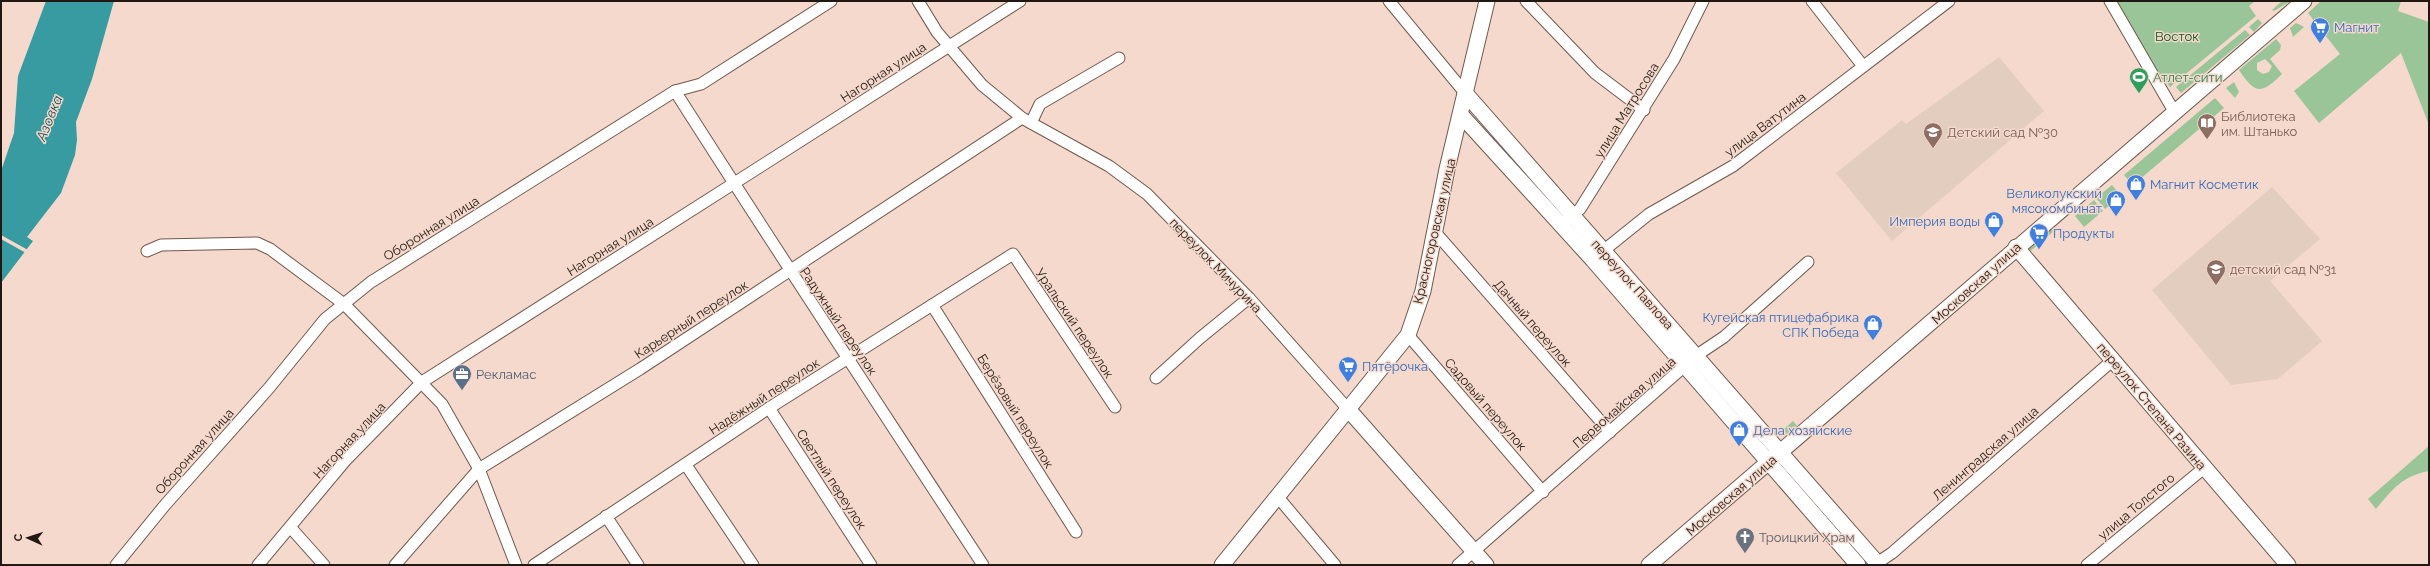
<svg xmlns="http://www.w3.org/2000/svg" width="2430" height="566" font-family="Raleway,sans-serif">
	<rect width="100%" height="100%" fill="#f5d9cc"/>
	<g fill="#e2cdbf">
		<path d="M1999,57L2044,111L1892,241L1836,173L1902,120L1906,124Z"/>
		<path d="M2272,187L2320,239L2270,281L2322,341L2278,379L2231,385L2152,290Z"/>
	</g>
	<g fill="#99c598" fill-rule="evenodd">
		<path d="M2117,1H2255L2249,6L2256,16L2170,87L2153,65Z"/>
		<path d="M2282,1H2291L2274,11L2272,10Z"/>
		<path d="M2321,1H2401L2398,11L2429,22V125L2401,53L2319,123L2294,91L2340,54L2308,13Z"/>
		<path d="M2258,19L2262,23L2254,32L2249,27Z"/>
		<path d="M2296,23L2304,27L2293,37L2290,28Z"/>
		<path d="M2245,30L2250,35L2181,93L2176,87Z"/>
		<path d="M2276,39L2281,45L2280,50L2270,59L2282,74C2261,95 2255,94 2239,70ZM2265,59L2272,66L2269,72L2263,74L2257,70V63Z"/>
		<path d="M2234,82L2239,92L2235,98L2226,88Z"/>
		<path d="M2215,98L2224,108L2133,185L2124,175Z"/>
		<path d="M2112,185L2121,196L2105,209L2096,198Z"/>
		<path d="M2094,200L2103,211L2084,227L2075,216Z"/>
		<path d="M2049,229L2054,231L2027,254L2026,249Z"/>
		<path d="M1793,421L1797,426L1787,434L1783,430Z"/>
		<path d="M2429,446V471C2402,476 2393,489 2376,509L2368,499Z"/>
	</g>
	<path fill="#379ba1" d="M46,1H114L92,79L76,122L77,140L75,155L61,193L27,237L33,241L1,283V171L14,133L18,76Z"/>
	<path fill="#f5d9cc" d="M1,235L28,250L26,253L1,239Z"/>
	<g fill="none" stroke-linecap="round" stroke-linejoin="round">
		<defs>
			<g id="street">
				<path d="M918,1L937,32L982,85L1022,118L1109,166L1147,194L1249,298L1347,408"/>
				<path d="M1389,1L1466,94"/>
				<path d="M1526,1L1595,73L1644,110"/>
				<path d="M1812,1L1863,66"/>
				<path d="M2110,1L2175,113"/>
				<path d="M675,91C776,250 880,407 983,565"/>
				<path d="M1031,123L1040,104L1119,58"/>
				<path d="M1566,220L1580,209L1674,59L1703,1"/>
				<path d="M1435,232L1610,432"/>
				<path d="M147,251L161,245L257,243L270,249L344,304L442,404L479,469L516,565"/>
				<path d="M1598,255L1649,214L1733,166L1949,1"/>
				<path d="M932,305L1076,532"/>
				<path d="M1408,335L1543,492"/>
				<path d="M1156,378L1200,338L1249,298"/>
				<path d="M769,408L871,565"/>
				<path d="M686,465L753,565"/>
				<path d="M1277,496L1335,565"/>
				<path d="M606,516L638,565"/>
				<path d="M291,528L324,565"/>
				<path d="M116,565L165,505L269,388L325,319L371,282L675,91L701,84L831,1"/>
				<path d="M258,565L345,461L422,382L1020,1"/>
				<path d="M395,565L479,469L640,369L1022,118"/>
				<path d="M534,565L769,408L1013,254L1115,407"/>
				<path d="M1458,565L1697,355L1724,337L1808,262"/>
				<path d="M1874,565L1892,553L2113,360"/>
				<path d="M2087,565L2204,468"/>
			</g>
			<g id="secondary">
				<path d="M1466,94L1879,565"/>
				<path d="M1461,115L1593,260L1858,565"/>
				<path d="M2016,247L2288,565"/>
				<path d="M1347,408L1486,565"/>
				<path d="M1222,565L1408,335L1423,291L1447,169L1487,1"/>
				<path d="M1649,565L2304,1"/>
			</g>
		</defs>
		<use href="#street" stroke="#70594e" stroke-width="13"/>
		<use href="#secondary" stroke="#70594e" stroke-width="17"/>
		<use href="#street" stroke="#fff" stroke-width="11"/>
		<use href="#secondary" stroke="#fff" stroke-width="15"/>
	</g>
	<defs>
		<symbol id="supermarket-pin" viewBox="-11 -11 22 30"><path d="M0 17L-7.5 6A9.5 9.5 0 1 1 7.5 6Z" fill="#3f7fe0" stroke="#f5d9cc"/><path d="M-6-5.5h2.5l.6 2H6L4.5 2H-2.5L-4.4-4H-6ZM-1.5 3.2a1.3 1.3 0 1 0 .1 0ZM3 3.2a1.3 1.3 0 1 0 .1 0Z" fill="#fff"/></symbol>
		<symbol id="stadium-pin" viewBox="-11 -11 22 30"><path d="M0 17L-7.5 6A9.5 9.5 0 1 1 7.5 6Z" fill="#2e9e5b" stroke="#f5d9cc"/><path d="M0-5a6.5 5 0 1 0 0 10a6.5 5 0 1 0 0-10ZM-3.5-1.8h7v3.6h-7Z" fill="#fff"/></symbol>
		<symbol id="library-pin" viewBox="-11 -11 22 30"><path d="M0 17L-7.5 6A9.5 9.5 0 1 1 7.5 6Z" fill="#8d6e63" stroke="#f5d9cc"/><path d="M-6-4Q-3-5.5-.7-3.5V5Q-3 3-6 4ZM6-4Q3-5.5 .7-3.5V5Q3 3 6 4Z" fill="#fff"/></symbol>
		<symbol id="school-pin" viewBox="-11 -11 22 30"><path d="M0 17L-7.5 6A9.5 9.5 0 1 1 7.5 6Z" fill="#8d6e63" stroke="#f5d9cc"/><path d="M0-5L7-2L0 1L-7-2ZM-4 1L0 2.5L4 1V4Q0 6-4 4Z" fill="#fff"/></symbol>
		<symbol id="shop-pin" viewBox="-11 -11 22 30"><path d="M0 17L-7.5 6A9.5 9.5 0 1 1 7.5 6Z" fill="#3f7fe0" stroke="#f5d9cc"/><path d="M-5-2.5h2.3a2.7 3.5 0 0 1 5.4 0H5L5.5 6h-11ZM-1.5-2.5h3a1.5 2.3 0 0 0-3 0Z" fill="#fff"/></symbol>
		<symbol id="office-pin" viewBox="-11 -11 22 30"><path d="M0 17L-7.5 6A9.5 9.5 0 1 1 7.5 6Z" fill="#5c6f8a" stroke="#f5d9cc"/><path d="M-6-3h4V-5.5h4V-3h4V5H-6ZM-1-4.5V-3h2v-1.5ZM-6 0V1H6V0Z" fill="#fff"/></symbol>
		<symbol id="church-pin" viewBox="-11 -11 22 30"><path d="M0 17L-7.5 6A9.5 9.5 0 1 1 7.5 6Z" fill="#6b7280" stroke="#f5d9cc"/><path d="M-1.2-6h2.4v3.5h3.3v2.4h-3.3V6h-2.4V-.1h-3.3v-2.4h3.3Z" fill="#fff"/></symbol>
	</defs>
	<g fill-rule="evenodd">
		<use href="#supermarket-pin" x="2309" y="16" width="22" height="30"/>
		<use href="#stadium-pin" x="2128" y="66" width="22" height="30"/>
		<use href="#library-pin" x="2196" y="112" width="22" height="30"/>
		<use href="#school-pin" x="1922" y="121" width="22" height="30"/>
		<use href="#shop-pin" x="2125" y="173" width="22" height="30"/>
		<use href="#shop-pin" x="2105" y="189" width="22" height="30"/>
		<use href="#shop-pin" x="1983" y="210" width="22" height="30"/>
		<use href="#supermarket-pin" x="2028" y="222" width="22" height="30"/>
		<use href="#school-pin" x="2205" y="258" width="22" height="30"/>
		<use href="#shop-pin" x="1862" y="313" width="22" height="30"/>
		<use href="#supermarket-pin" x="1337" y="355" width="22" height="30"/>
		<use href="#office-pin" x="451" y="363" width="22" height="30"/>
		<use href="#shop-pin" x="1728" y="419" width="22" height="30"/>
		<use href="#church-pin" x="1734" y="526" width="22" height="30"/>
	</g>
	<g text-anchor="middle" stroke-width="3" stroke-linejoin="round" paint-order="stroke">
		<g font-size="13" fill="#366cbe" stroke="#f5d9cc" text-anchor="start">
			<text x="2334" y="32">Магнит</text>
			<text x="2150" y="189">Магнит Косметик</text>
			<text x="2102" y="198" text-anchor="end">Великолукский<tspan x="2102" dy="15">мясокомбинат</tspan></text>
			<text x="1980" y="226" text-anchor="end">Империя воды</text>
			<text x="2053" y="238">Продукты</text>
			<text x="1859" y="322" text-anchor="end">Кугейская птицефабрика<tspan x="1859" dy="15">СПК Победа</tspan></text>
			<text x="1362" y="371">Пятёрочка</text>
			<text x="1753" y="435">Дела хозяйские</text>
		</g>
		<g font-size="13" fill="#125618" stroke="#f5d9cc">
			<text x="2177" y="41">Восток</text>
		</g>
		<g font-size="13" fill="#211813" stroke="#f5d9cc">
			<text transform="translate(883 72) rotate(-33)" y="5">Нагорная улица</text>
			<text transform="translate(1626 110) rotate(-58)" y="5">улица Матросова</text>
			<text transform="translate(1765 124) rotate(-37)" y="5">улица Ватутина</text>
			<text transform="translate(431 228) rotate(-32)" y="5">Оборонная улица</text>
			<text transform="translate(1434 231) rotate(-77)" y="5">Красногоровская улица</text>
			<text transform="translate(610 246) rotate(-32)" y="5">Нагорная улица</text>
			<text transform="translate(1216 265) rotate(46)" y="5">переулок Мичурина</text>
			<text transform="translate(1976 283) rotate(-42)" y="5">Московская улица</text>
			<text transform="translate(1633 284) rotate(48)" y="5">переулок Павлова</text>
			<text transform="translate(691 319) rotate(-33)" y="5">Карьерный переулок</text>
			<text transform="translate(839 321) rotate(56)" y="5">Радужный переулок</text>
			<text transform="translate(1075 323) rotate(56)" y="5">Уральский переулок</text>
			<text transform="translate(1533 323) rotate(49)" y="5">Дачный переулок</text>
			<text transform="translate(764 396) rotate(-33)" y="5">Надёжный переулок</text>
			<text transform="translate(1624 402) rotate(-41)" y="5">Первомайская улица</text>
			<text transform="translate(1486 404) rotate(49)" y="5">Садовый переулок</text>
			<text transform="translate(2152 406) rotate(50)" y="5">переулок Степана Разина</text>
			<text transform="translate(1016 411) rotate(58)" y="5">Берёзовый переулок</text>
			<text transform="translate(349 440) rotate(-47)" y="5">Нагорная улица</text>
			<text transform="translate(194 451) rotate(-48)" y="5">Оборонная улица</text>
			<text transform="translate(1985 453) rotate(-41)" y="5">Ленинградская улица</text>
			<text transform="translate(832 479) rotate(57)" y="5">Светлый переулок</text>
			<text transform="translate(1731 495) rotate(-41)" y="5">Московская улица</text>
			<text transform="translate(2136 506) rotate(-40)" y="5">улица Толстого</text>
		</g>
		<g font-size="13" fill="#27864d" stroke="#f5d9cc" text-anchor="start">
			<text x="2153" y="82">Атлет-сити</text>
		</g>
		<g font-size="13" fill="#785e54" stroke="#f5d9cc" text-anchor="start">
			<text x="2221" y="121">Библиотека<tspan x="2221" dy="15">им. Штанько</tspan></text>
			<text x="1947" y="137">Детский сад №30</text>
			<text x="2230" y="274">детский сад №31</text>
		</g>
		<g font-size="13" fill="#4e5e75" stroke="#f5d9cc" text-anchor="start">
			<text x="476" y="379">Рекламас</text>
		</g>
		<g font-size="13" fill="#5b616d" stroke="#f5d9cc" text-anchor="start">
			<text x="1759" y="542">Троицкий Храм</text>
		</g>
		<g font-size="14" font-style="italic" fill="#185154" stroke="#f5d9cc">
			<text transform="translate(49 118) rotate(-68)" y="5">Азовка</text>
		</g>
	</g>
	<rect width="2430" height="566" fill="none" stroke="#211813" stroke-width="4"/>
	<g transform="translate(28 538) rotate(273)" stroke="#f5d9cc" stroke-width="3" paint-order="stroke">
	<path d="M0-3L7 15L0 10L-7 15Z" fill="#211813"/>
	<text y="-6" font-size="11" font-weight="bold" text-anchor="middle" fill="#211813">С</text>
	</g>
</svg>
